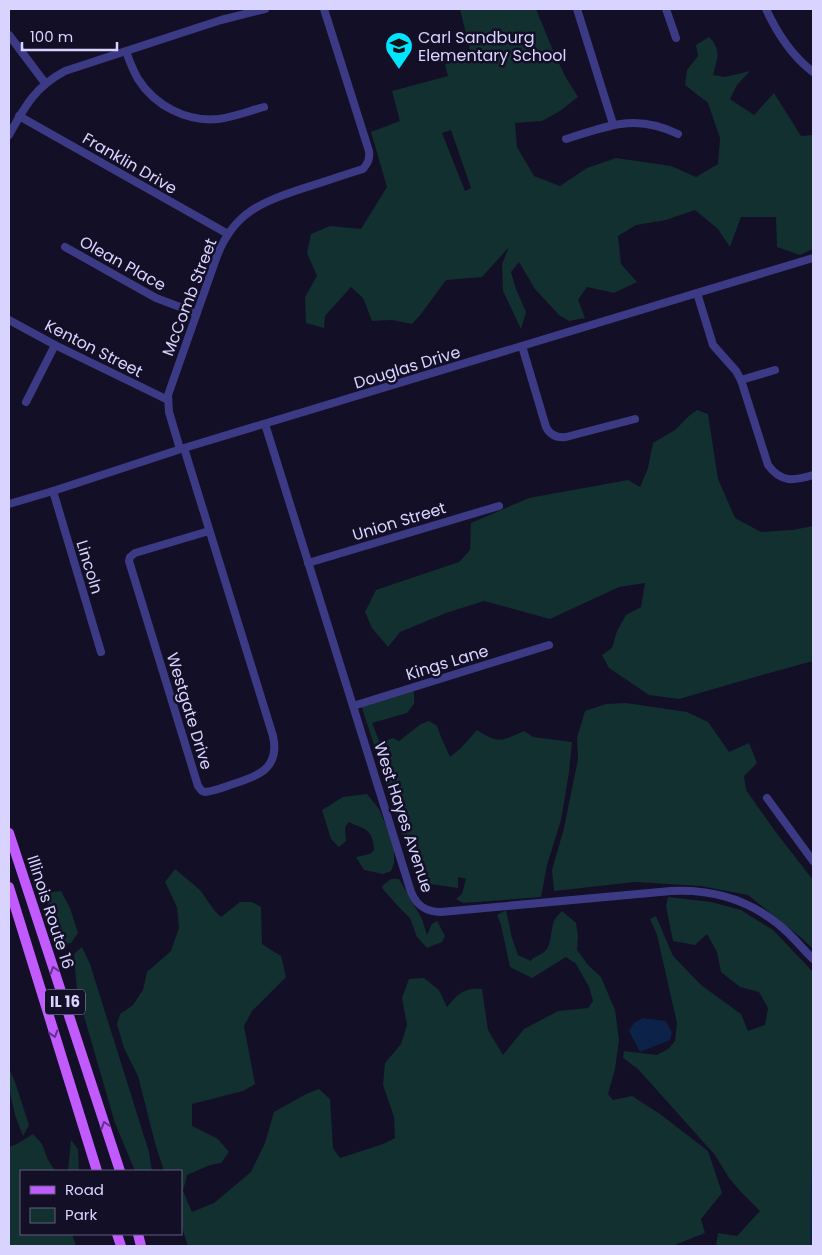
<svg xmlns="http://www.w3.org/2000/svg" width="822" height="1255" font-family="Poppins,sans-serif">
	<rect width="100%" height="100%" fill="#130f26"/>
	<g fill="#12302f" fill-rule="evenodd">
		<path d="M460,9H536L554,53L565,76L578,97L560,111L542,121L515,123L517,147L534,176L560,186L587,168L616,158L671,166L696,177L718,164L720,138L708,103L685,85L687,70L698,56L696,45L709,37C722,49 717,60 713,75L725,77L750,71L737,85L730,99L754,115L774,93L801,136L813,135V249L800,255L777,247L776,217H741L730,247L718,229L695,210L666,220L636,225L618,236L621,264L637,282L614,293L587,287L578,300L585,318L569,321L559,315L535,289L519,262L511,272L516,289L526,312L521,329L503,291L502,264L509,247L482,277L446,280L421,314L412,324L392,320L372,321L363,298L351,287L325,316L324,328L306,323L305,297L317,276L307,253L311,234L330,226L361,229L387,187L371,132L400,121L392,91L448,76L445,64L472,58ZM451,130L471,188L465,191L442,133Z"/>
		<path d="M697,410L708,414L718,479L735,518L761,532L792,530L813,526V661L755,677L679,699L649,695L609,668L602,655L612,648L617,631L626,615L641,607L645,583L619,587L550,619L484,601L446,613L400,632L388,647L372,628L365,612L376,590L459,562L470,550L471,523L529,498L628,480L640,487L648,468L653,443L675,430L690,415Z"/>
		<path d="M414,690V704L407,713L372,723L380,743L393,738L399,741L421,724L429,721L437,726L441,737L450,757L461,748L477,730C498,744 502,741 524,731L533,737L572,742L569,772L561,820L547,865L541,897L463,903L456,899L462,894L466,879L458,877V888L430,884L419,886L416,873L413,856L403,836L381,770L391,767L382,758L375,748L361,705Z"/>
		<path d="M626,703L687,712L708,722L729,752L749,743L757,763L744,776L746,790L775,831L813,880V949L804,940L748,895L701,886L635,882L554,891L552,870L564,828L578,759L577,738L585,711L606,704Z"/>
		<path d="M367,794L379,809L394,845V863L391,871L383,874L364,870L356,857L370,854L374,850C373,829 366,830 349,822L345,827L346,841L339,847L331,839L322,810L343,797Z"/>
		<path d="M175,869L200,890L214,910L221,917L240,902H252L261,907L262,944L281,956L286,977L252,1011L244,1026L255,1084L243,1091L192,1104V1126L218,1139L229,1152L221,1163L210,1165L187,1175L183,1191L192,1212L214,1203L251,1172L265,1143L274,1112L306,1094L319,1089L330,1099L333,1148L340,1158L383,1144L395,1138L394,1117L383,1085L385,1063L401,1044L407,1025L402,998L409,979L424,978L439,990L447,1007C458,994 464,987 482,989L488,1030L503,1055L524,1029L558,1011L588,1008L593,1001L589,987L576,964L566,957L532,978L510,967L501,925L497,915L506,910L512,938L518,955L531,961L533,958C555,950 548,939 554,921C556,917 559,914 562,911L576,923L578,937L577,950L588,965L601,977L615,1010L619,1040L615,1069L608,1094L613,1100L632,1096L660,1114L708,1151L722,1193L701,1219L705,1233L672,1246H188L181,1225V1171H164L155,1143L138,1076L124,1048L117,1024L120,1014L133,1005L143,990L147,972L171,951L179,928L177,907L165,882Z"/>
		<path d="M391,879H399L402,884L422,919L427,935L432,924L437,921L445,936L442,942L427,948L417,937L410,918L397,905L382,888L383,885Z"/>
		<path d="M61,891L70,908L78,933L71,943L66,944L56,937L48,910L47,893Z"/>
		<path d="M668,897L711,902L741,910L773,930L813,972V1147L812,1149L813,1151V1246H716L718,1233L737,1236L760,1211L742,1193L729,1178L715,1155L638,1069L623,1058L624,1051L657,1055L668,1049L675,1041L677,1023L657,935L650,919L656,916L673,956L701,985L741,1014L748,1031L765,1025L768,1008L759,992L740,987L721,972L717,952L707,934L695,945L673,941L666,906Z"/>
		<path d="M82,947L90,964L149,1152L152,1171H135L115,1123L77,992L74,954Z"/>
		<path d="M9,1068L15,1082L29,1125L23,1136L15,1115L9,1088Z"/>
		<path d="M33,1134L42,1144L48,1160L55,1171H21V1234H72L76,1246H9V1147L17,1144Z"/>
		<path d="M71,1140L78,1149L79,1171H68Z"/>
	</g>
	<path fill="#0c2248" d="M643,1018L666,1021L672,1033L670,1040L640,1052L629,1031L634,1023Z"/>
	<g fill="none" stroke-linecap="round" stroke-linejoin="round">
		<path stroke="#0c2248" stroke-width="2" d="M811,1246L812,1184L813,1156"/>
		<g stroke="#3d3a85" stroke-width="8">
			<path d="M577,9L613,124"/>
			<path d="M666,9L676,38"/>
			<path d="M766,9C777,33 792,56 813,72"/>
			<path d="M9,35L45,83"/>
			<path d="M126,51C129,60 133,70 138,79C155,106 187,122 218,119C234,117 249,111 264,107"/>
			<path d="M19,116L228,234"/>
			<path d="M9,135C25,106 35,87 65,71L221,20L265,9"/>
			<path d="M566,139C608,126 635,113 678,134"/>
			<path d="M65,247L156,298L196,313"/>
			<path d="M697,293L713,345L736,371L741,380L768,465C781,483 794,481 813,475"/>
			<path d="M9,320L55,345L168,400"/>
			<path d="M522,346L546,427C550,435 557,438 566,437L635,419"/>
			<path d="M741,380L775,370"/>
			<path d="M26,402L55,345"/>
			<path d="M265,424L411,892C417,906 426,912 441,912L671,891C710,889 747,899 778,924C791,934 801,947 813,959"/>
			<path d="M184,448L273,736C280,768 259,776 233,784C224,787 215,791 205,792L202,791L198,786L129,561L130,557L135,553L209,531"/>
			<path d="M180,449L169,412L168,395L217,256C234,212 262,202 304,188C324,182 343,175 363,169C368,163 370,159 369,151L324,9"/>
			<path d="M53,491L101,652"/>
			<path d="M9,504L53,491L184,448L813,258"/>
			<path d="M308,563L499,506"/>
			<path d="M353,706L549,645"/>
			<path d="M767,798L813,861"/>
		</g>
		<g stroke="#c25bff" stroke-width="10">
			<path d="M9,833L120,1171"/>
			<path d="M9,887L97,1171"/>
			<path d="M117,1234L121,1246"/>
			<path d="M138,1234L141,1246"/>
		</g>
	</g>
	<defs><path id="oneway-chevron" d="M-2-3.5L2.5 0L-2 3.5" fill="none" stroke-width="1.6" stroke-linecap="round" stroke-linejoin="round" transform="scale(1.25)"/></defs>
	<g stroke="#623188">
		<use href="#oneway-chevron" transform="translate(54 970) rotate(-108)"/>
		<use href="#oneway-chevron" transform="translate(54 1034) rotate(73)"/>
		<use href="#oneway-chevron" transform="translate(105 1125) rotate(-108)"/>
	</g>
	<defs>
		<symbol id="school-pin" viewBox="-11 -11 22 30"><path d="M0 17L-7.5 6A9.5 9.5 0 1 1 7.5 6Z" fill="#00e5ff" stroke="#130f26"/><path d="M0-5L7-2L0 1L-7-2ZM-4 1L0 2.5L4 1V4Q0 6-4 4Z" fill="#111"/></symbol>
	</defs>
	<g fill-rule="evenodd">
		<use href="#school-pin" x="383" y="30" width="32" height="43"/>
	</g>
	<g text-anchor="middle" stroke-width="5" stroke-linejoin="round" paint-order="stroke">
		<rect fill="#130f26" stroke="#9e99be" stroke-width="1" x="45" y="989.5" width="40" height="25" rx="4"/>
		<g font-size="15" font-weight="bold" fill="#d9d4ff">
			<text x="65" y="1007">IL 16</text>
		</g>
		<g font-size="16" fill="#d9d4ff" stroke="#130f26" text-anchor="start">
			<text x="418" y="43">Carl Sandburg<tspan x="418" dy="18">Elementary School</tspan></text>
		</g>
		<g font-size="16" fill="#d9d4ff" stroke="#130f26">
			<text transform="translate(130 163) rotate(30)" y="6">Franklin Drive</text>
			<text transform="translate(123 263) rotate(29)" y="6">Olean Place</text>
			<text transform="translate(189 297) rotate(-69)" y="6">McComb Street</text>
			<text transform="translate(94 348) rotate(27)" y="6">Kenton Street</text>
			<text transform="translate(407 367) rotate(-17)" y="6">Douglas Drive</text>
			<text transform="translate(399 521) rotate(-17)" y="6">Union Street</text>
			<text transform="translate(90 567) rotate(73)" y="6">Lincoln</text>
			<text transform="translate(447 662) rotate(-17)" y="6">Kings Lane</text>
			<text transform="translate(190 711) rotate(73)" y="6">Westgate Drive</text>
			<text transform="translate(404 817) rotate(72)" y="6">West Hayes Avenue</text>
			<text transform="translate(51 912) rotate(72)" y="6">Illinois Route 16</text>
		</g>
	</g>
	<rect width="822" height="1255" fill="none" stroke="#d9d4ff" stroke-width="20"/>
	<rect x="20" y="1170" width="162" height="65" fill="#130f26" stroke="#625e7d"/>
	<rect x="30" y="1186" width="25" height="8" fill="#c25bff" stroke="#625e7d"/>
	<text x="65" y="1195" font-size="15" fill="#d9d4ff">Road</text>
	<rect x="30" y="1208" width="25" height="15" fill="#12302f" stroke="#625e7d"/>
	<text x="65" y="1220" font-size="15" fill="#d9d4ff">Park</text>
	<path d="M22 42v8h95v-8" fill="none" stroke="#d9d4ff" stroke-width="2.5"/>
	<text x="30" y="42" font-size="15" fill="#d9d4ff" stroke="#130f26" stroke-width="4" paint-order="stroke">100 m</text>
</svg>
